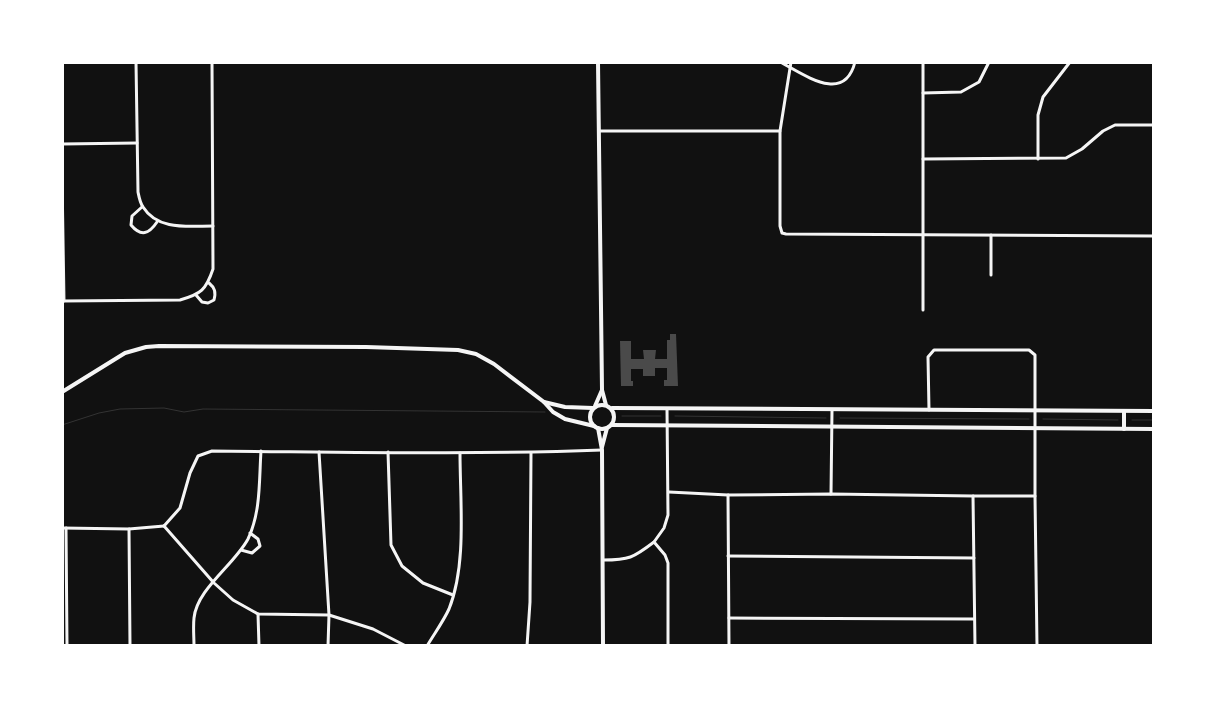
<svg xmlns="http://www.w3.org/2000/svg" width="1216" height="708" font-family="Signika,sans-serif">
	<rect width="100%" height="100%" fill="#111"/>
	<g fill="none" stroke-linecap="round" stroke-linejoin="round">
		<g stroke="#333" stroke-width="1">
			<path d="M622,416H661"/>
			<path d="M675,416L826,418"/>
			<path d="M840,418L1029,419"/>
			<path d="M1043,419L1118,420"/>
			<path d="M1132,420H1154"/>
			<path d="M62,425L99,413L120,409L164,408L184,412L203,409L545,412"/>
		</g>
	</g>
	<path fill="#4a4a4a" d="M670,334H676L678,386H664V380H667V368H655V376H643V369H631V381H633V386H621L620,341H631V359H644L643,350H656L655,359H667V340H670Z"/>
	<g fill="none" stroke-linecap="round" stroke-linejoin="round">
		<g stroke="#f5f5f5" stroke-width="3">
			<path d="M136,62L138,192C139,197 140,203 143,207C158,231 189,226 213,226"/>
			<path d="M780,62C804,74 844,105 855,62"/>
			<path d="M791,62L780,131V226L782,233L786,234L1154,236"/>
			<path d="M923,62V310"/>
			<path d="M923,93L961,92L979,82L989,62"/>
			<path d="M599,131H780"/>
			<path d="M62,144L137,143"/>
			<path d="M923,159L1066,158L1082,149L1103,131L1115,125H1154"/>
			<path d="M1038,159V115L1043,97L1070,62"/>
			<path d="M62,177L64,301"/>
			<path d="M142,207L132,216L131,225C141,237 149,234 157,222"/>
			<path d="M991,275V235"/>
			<path d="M196,295L202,302L208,303L214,300C216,292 215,288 209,283"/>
			<path d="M62,301L180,300C201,294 206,290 213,269L212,62"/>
			<path d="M667,409L668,515L664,528L654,542L665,555L668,563V646"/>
			<path d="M929,410L928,357L934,350H1029L1035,355V496L1037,646"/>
			<path d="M319,452L329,615L328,646"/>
			<path d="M388,452L391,545L402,566L423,583L453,595"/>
			<path d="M669,492L728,495L831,494L973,496H1035"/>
			<path d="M831,494L832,410"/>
			<path d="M728,495L729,646"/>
			<path d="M973,496L975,646"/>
			<path d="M164,526L180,508L190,473L198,456L212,451C342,452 472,455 602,450"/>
			<path d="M164,526L214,583L233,600L258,614L329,615L373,629L406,646"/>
			<path d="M62,528L129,529L164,526"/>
			<path d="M66,528L67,646"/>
			<path d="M129,529L130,646"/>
			<path d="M241,550L252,553L260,546L258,539L250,533"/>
			<path d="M728,556L974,558"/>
			<path d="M603,560C629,560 633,558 654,542"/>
			<path d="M258,614L259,646"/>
			<path d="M729,618L974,619"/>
			<path d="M194,646C194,637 193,627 194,618C197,589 234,565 248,539C261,512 259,480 261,451"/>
			<path d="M427,646C434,634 443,622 449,609C467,564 460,502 460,453"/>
			<path d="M527,646L530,602L531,453"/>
		</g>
		<g stroke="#f5f5f5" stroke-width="4">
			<path d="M598,62L602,390L606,405"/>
			<path d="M62,392L125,353L146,347L159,346L366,347L458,350L476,354L494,364L544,402L553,412L565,419L594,426"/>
			<path d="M544,402L565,407L593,408"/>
			<circle cx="602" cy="417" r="12"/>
			<path d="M595,406L602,390"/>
			<path d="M612,408L1154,411"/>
			<path d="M612,425L1154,429"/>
			<path d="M598,428L602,450L603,646"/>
			<path d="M1124,429V411"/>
			<path d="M602,447L607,428"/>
		</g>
	</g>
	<rect width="1216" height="708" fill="none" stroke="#ffffff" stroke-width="128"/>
</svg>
